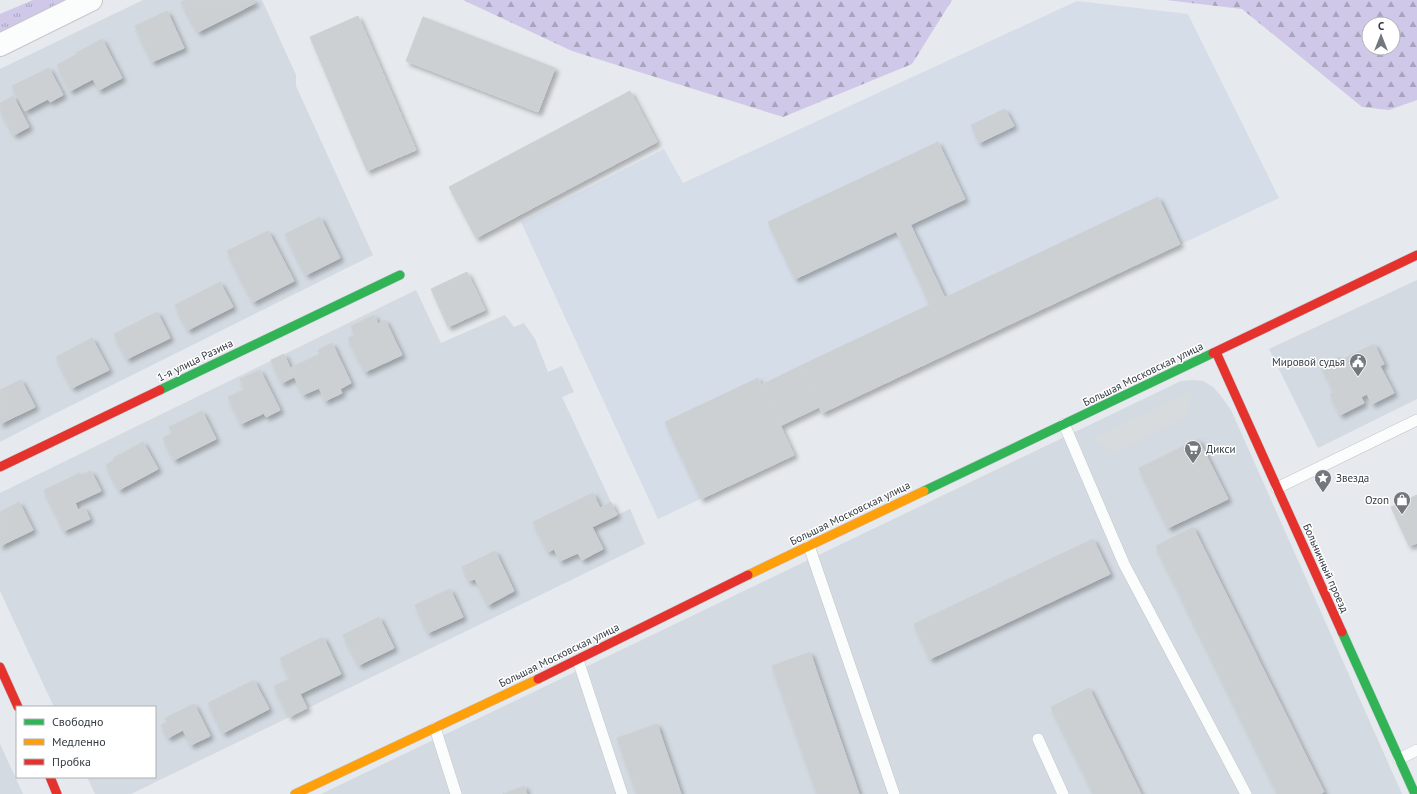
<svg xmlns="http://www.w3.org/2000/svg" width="1417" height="794" font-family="'PT Sans',sans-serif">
	<defs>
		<pattern id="grass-tufts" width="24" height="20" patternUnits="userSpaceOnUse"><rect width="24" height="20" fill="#cfc8e8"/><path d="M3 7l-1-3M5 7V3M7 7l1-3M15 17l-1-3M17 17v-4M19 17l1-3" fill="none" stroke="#a9a4be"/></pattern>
		<pattern id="forest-firs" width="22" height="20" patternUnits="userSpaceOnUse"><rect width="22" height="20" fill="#cfc8e8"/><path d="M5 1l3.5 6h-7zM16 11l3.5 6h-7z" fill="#a9a4be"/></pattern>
		<filter id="shadow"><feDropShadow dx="3.5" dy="3.5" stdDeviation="2" flood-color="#0004"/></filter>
	</defs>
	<rect width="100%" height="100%" fill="#e6e9ed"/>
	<g fill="#d3dae1">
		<path d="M143,0H262L296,75V86L373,255L46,418L0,442V69Z"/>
		<path d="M1417,280V399L1318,448L1269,349Z"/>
		<path d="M416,290L441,343L505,315L514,327L524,323L535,339L548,372L562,366L574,392L562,397L611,502L617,515L630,509L645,544L131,794H95L87,777H155V707H54L0,591V493Z"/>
		<path d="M1193,380L1203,381L1213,387L1221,396L1231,410L1402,794H321L1181,381Z"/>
		<path d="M0,744L23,794H0Z"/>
	</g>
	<path fill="#d5dee8" d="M1077,1L1188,14L1279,198L822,413L819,407L781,426L794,455L658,519L521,222L664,149L683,183Z"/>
	<path fill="url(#grass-tufts)" d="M33,0H70L0,36V14Z"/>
	<g fill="url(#forest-firs)" fill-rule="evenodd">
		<path d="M463,0H952L912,64L783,117L572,51Z"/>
		<path d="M1166,0H1417V100L1389,110L1362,107L1242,9ZM1369,24H1393V48H1369Z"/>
	</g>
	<path fill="#d7dbde" d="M1192,390L1187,415L1112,453L1093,438Z"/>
	<g fill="#ccd0d3" stroke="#ccd1d5" filter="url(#shadow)">
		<path d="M185,0H231L238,12L198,32L181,2Z"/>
		<path d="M231,0H254L255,3L238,12Z"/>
		<path d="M167,11L184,48L152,62L135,26Z"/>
		<path d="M358,16L416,150L367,171L310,37Z"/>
		<path d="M423,17L555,68L538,112L406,61Z"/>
		<path d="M102,39L122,78L99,90L93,79L70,91L57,65L77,54L76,53Z"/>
		<path d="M49,68L63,95L50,102L48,99L25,111L12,86Z"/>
		<path d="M630,91L657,142L476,238L449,187Z"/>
		<path d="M13,96L29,127L14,135L0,109V103Z"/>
		<path d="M1005,109L1014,126L979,143L971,125Z"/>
		<path d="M938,142L965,199L795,279L768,222Z"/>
		<path d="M1158,197L1180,244L822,413L800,366Z"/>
		<path d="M320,217L340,258L306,275L285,234Z"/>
		<path d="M910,224L945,298L930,305L896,231Z"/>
		<path d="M268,231L294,281L253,302L227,251Z"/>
		<path d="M467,272L485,310L448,327L431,289Z"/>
		<path d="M220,282L233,307L188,330L175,305Z"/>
		<path d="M157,312L170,338L127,359L114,334Z"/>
		<path d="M374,315L378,324L385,320L402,355L365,372L348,338L355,335L351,326Z"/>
		<path d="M92,338L109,370L72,388L56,357Z"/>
		<path d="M332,343L351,383L340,389L342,393L325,401L319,388L303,395L290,368L320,354L318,350Z"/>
		<path d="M1374,344L1384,364L1380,366L1394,393L1372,404L1367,394L1361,397L1364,403L1340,415L1330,394L1334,392L1321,365L1339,357L1341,360Z"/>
		<path d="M284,354L294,377L282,383L271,360Z"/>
		<path d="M800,366L819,407L780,426L761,385Z"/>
		<path d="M260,370L280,410L266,417L264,413L241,424L228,397L245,389L240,379Z"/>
		<path d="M758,378L794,455L701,499L665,422Z"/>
		<path d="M21,380L35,407L0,424V390Z"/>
		<path d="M202,411L216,439L174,460L163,438L172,433L169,427Z"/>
		<path d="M1198,439L1228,499L1168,528L1139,468Z"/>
		<path d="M143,442L158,469L119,490L106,465L114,460L113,458Z"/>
		<path d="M91,471L101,491L75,503L78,510L84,507L90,519L64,531L44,490L80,473L81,475Z"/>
		<path d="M593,493L600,508L611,502L617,515L592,527L603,549L582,560L578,553L560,561L554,549L548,552L533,522Z"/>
		<path d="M1417,495V543L1409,546L1391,507Z"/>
		<path d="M19,502L33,530L0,546V512Z"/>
		<path d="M1193,527L1324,792L1319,794H1278L1156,546Z"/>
		<path d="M1093,539L1110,574L930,659L914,624Z"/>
		<path d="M495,551L514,591L488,605L475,579L469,581L462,567Z"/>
		<path d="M450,589L463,617L428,633L415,605Z"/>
		<path d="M379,617L394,648L359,665L343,635Z"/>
		<path d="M323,637L341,674L300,694L307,708L289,717L274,686L290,679L280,658Z"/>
		<path d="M810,652L859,794H817L772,666Z"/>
		<path d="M254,680L269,709L223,733L208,703Z"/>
		<path d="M1089,688L1141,794H1094L1051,707Z"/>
		<path d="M194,704L210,736L191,745L183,730L168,738L161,725L167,722L165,718Z"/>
		<path d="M657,724L681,794H637L617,738Z"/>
		<path d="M524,786L527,794H503Z"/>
	</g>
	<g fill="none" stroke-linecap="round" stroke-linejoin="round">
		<defs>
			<g id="lane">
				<path d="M1064,424L1124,564L1246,794"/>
				<path d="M1277,488L1417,420"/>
				<path d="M809,546L894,794"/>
				<path d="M578,660L622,794"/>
				<path d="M435,728L456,794"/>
				<path d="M1038,739L1063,794"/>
				<path d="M1399,759L1417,750"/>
			</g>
			<path id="street" d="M0,45L91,0"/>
			<g id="fast">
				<path d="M160,390L400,275"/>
				<path d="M924,491L1213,353"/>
				<path d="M1342,632L1415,794"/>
			</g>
			<g id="slow">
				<path d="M748,575L924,491"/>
				<path d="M295,794L538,679"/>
			</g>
			<g id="jam">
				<path d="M1216,352L1342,632"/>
				<path d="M1213,353L1417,255"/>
				<path d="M0,467L160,390"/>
				<path d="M0,667L18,707"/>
				<path d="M538,679L748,575"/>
				<path d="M50,777L57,794"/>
			</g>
		</defs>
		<use href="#lane" stroke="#c4c7cb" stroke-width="12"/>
		<use href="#street" stroke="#c4c7cb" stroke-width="24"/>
		<use href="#fast" stroke="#c1c7cf" stroke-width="10"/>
		<use href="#slow" stroke="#c1c7cf" stroke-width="10"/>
		<use href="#jam" stroke="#c1c7cf" stroke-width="10"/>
		<use href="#lane" stroke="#fbfcfc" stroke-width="11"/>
		<use href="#street" stroke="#fbfcfc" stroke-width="22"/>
		<use href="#fast" stroke="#30b455" stroke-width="9"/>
		<use href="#slow" stroke="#ff9f0a" stroke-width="9"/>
		<use href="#jam" stroke="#e5322d" stroke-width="9"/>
	</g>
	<defs>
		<symbol id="civic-pin" viewBox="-11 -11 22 30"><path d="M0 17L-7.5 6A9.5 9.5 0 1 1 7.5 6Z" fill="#72787e" stroke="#fff"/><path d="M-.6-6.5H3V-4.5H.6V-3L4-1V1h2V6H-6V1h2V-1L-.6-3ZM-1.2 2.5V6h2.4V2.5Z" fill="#fff"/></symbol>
		<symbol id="supermarket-pin" viewBox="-11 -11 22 30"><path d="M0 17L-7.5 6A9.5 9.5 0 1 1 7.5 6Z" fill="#72787e" stroke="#fff"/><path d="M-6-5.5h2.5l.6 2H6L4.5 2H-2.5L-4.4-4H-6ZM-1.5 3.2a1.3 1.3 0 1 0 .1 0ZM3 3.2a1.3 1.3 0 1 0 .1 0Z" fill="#fff"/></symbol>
		<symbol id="sight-pin" viewBox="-11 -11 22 30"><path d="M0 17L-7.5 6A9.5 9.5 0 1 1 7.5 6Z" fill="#72787e" stroke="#fff"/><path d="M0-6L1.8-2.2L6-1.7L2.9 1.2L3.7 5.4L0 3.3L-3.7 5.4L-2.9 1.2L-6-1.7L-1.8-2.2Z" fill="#fff"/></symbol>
		<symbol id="shop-pin" viewBox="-11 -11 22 30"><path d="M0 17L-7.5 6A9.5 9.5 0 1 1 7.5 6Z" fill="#72787e" stroke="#fff"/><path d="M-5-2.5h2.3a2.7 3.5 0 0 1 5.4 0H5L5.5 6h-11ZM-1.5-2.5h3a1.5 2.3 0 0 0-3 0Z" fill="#fff"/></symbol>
	</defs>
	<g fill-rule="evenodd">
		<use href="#civic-pin" x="1348" y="352" width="20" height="27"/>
		<use href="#supermarket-pin" x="1183" y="439" width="20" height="27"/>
		<use href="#sight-pin" x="1313" y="468" width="20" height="27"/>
		<use href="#shop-pin" x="1392" y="490" width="20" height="27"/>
	</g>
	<g text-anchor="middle" stroke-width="3" stroke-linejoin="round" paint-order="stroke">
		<g font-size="11" fill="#343b42" stroke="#fff">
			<text transform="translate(195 360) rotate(-26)" y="4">1-я улица Разина</text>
			<text transform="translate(1143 374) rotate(-26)" y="4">Большая Московская улица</text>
			<text transform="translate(850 513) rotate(-26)" y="4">Большая Московская улица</text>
			<text transform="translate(1326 568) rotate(66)" y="4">Больничный проезд</text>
			<text transform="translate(559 655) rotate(-26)" y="4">Большая Московская улица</text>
		</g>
		<g font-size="11" fill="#343b42" stroke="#fff" text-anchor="end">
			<text x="1345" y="366">Мировой судья</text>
			<text x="1206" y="453" text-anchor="start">Дикси</text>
			<text x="1336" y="482" text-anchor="start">Звезда</text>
			<text x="1389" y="504">Ozon</text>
		</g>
	</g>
	<rect x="16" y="706" width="140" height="72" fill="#ffffff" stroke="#aeb1b3"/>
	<rect x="24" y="719" width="20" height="6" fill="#30b455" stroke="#aeb1b3"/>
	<text x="52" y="726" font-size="12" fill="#343b42">Свободно</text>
	<rect x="24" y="739" width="20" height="6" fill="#ff9f0a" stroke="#aeb1b3"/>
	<text x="52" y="746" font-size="12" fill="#343b42">Медленно</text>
	<rect x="24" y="759" width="20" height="6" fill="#e5322d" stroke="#aeb1b3"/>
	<text x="52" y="766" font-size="12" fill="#343b42">Пробка</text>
	<g transform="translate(1381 36)"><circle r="19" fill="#ffffff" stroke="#aeb1b3"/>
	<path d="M0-3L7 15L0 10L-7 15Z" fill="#72787e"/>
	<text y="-6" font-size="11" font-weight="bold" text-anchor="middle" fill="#343b42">С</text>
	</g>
</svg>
